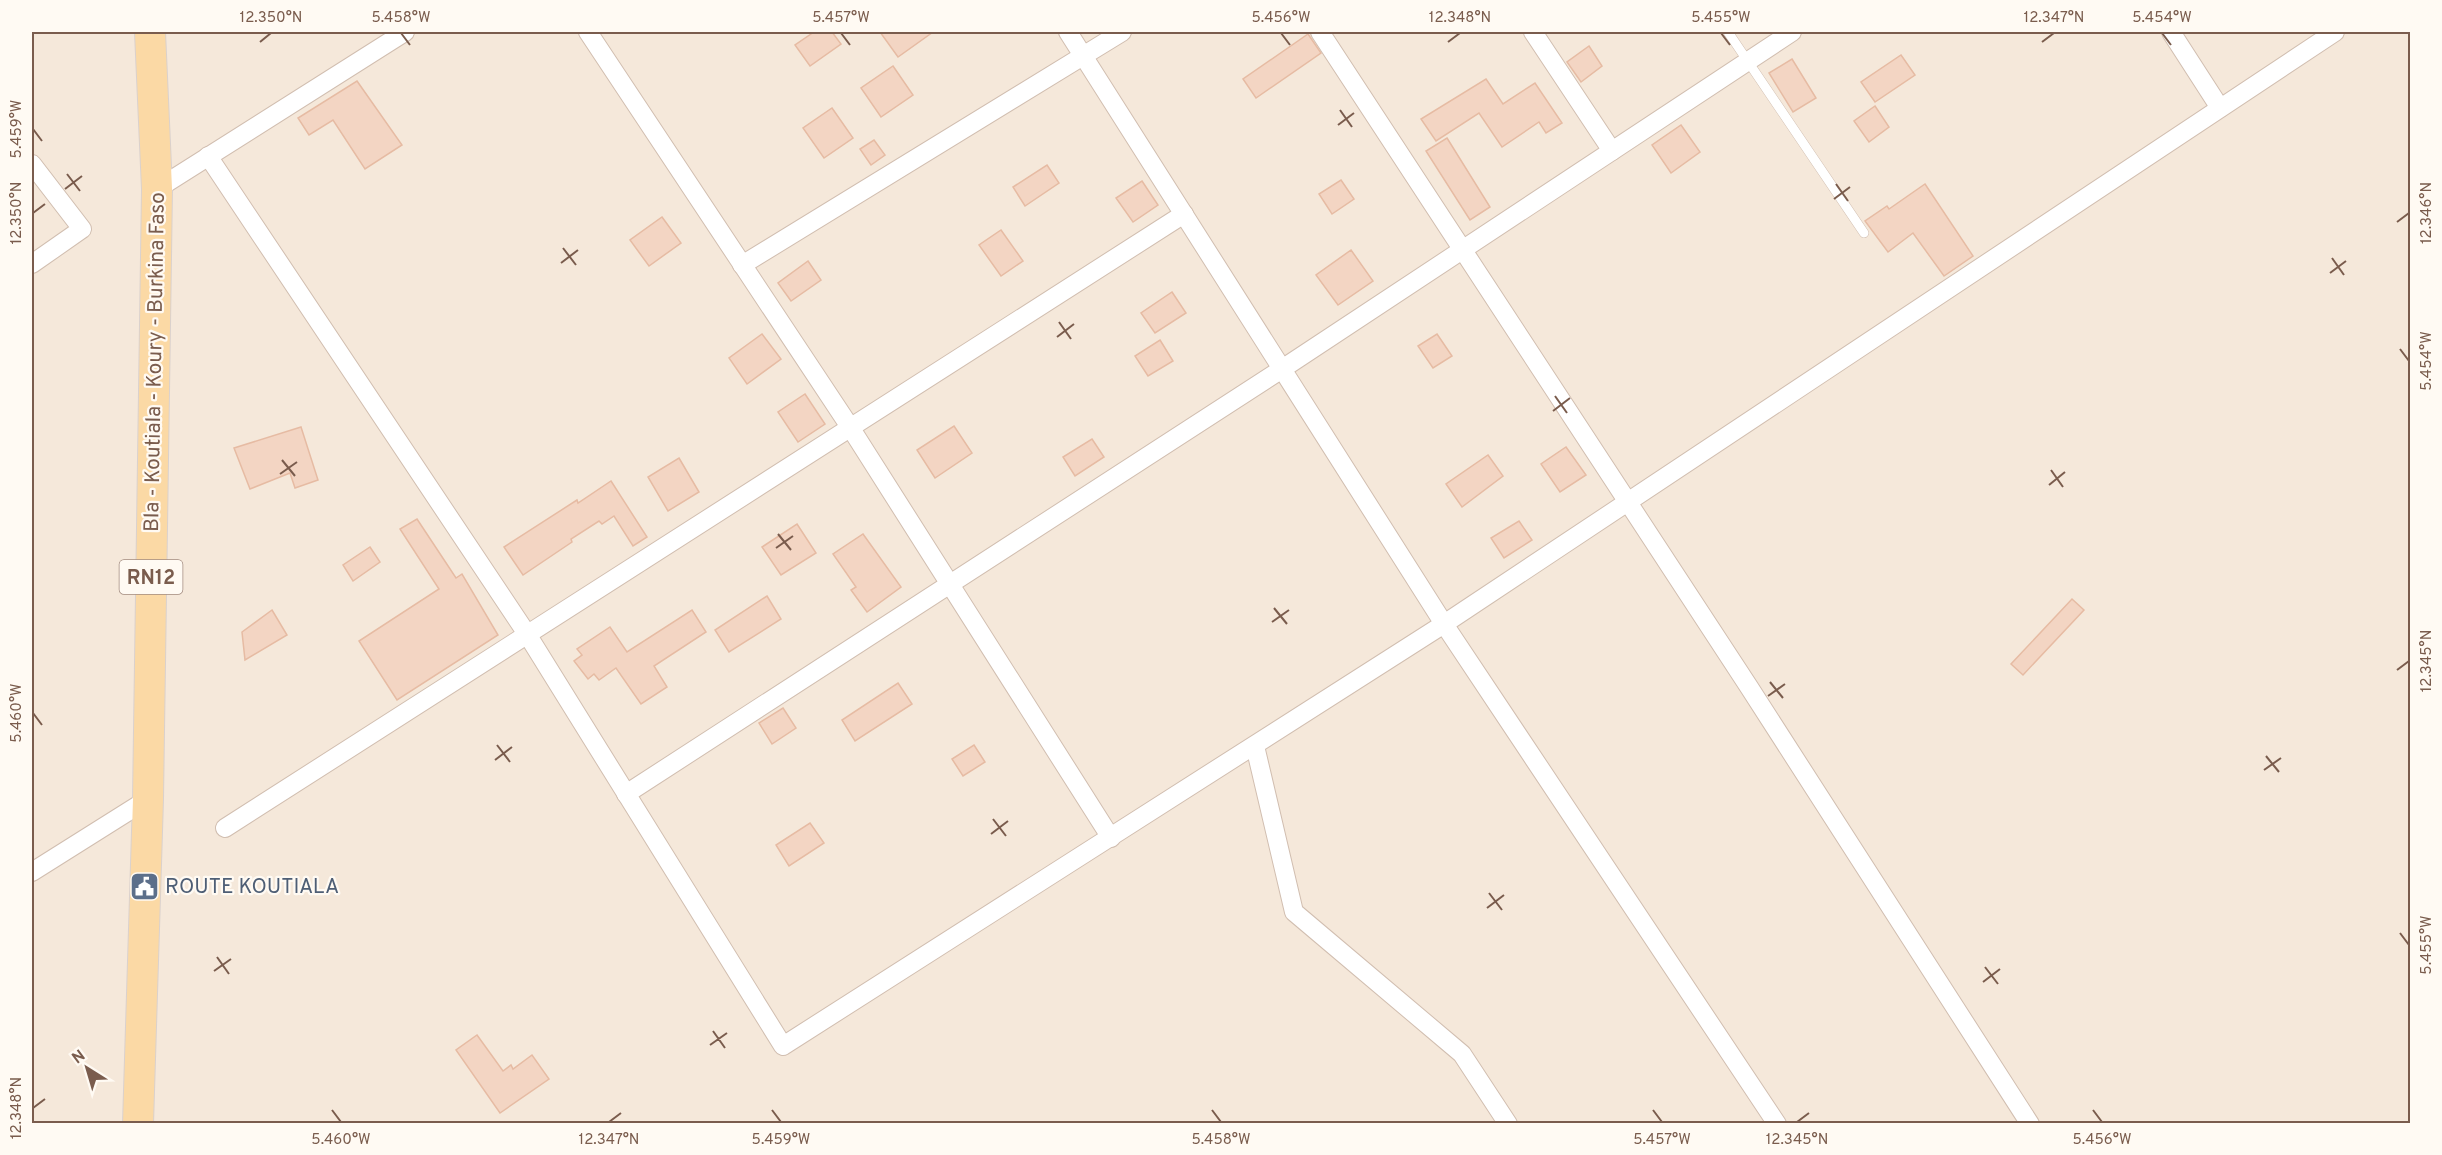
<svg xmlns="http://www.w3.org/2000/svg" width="2442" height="1155" font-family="Overpass,sans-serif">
	<rect width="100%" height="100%" fill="#fdf6ec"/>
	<rect fill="#f5e8da" x="32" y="32" width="2378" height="1091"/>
	<g fill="#f3d5c3" stroke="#e6bba3" stroke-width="1.5">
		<path d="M814,32H832L841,44L810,66L795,45Z"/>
		<path d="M880,32H933L898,57Z"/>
		<path d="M1308,34L1321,53L1256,98L1243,79Z"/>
		<path d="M1589,46L1602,66L1581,82L1567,62Z"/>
		<path d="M1901,55L1915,75L1875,102L1861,82Z"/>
		<path d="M1792,59L1816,98L1793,112L1769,73Z"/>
		<path d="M893,66L913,95L881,117L861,88Z"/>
		<path d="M1486,79L1503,104L1535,83L1562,123L1546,133L1539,122L1502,147L1479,113L1436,141L1421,119Z"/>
		<path d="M357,81L402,145L365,169L333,120L309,135L298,118Z"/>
		<path d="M1875,106L1889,127L1869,142L1854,121Z"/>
		<path d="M832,108L853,138L824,158L803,128Z"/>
		<path d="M1681,125L1700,152L1671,173L1652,145Z"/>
		<path d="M1447,138L1490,207L1470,220L1426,151Z"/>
		<path d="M874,140L885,155L871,165L860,149Z"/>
		<path d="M1047,165L1059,183L1025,206L1013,187Z"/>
		<path d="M1341,180L1354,199L1332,214L1319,194Z"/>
		<path d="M1142,181L1158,205L1133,222L1116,198Z"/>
		<path d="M1925,184L1973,256L1944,276L1913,233L1888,252L1865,221L1887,206L1889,209Z"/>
		<path d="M662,217L681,243L649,266L630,240Z"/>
		<path d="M1001,230L1023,261L1001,276L979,245Z"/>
		<path d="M1351,250L1373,281L1338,305L1316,275Z"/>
		<path d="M808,261L821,280L791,301L778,283Z"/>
		<path d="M1172,292L1186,313L1155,333L1141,313Z"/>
		<path d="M762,334L781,359L747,384L729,358Z"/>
		<path d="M1437,334L1452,356L1433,368L1418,346Z"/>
		<path d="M1160,340L1173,361L1148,376L1135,356Z"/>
		<path d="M805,394L825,424L798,442L778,412Z"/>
		<path d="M954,426L972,453L935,478L917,450Z"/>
		<path d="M301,427L318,480L295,488L290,473L250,489L234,448Z"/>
		<path d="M1092,439L1104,457L1075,476L1063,457Z"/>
		<path d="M1566,447L1586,475L1560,492L1541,464Z"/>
		<path d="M1488,455L1503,476L1462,507L1446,484Z"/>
		<path d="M679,458L699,492L668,511L648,477Z"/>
		<path d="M611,481L647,537L633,546L614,516L602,524L599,521L571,539L572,542L523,575L504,547L577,500L578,503Z"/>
		<path d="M417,519L456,578L462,574L498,635L397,700L359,641L439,589L400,529Z"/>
		<path d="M1519,521L1532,540L1504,558L1491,538Z"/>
		<path d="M797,524L816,553L781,575L762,547Z"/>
		<path d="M863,534L901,587L867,612L851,590L856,587L833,554Z"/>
		<path d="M370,547L380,562L353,581L343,565Z"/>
		<path d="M767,596L781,619L729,652L715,630Z"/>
		<path d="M2072,599L2084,610L2023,675L2011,664Z"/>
		<path d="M272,610L287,635L245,660L242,632Z"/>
		<path d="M692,610L706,632L654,666L667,687L641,704L616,668L599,680L594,674L588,679L574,661L582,655L577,649L610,627L627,652Z"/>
		<path d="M898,683L912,704L855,741L842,720Z"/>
		<path d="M783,708L796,728L772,744L759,723Z"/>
		<path d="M974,745L985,762L963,776L952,759Z"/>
		<path d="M810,823L824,843L789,866L776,845Z"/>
		<path d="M477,1035L503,1071L511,1065L513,1069L532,1055L549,1079L500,1113L456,1050Z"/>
	</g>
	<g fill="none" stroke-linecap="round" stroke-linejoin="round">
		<defs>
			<path id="service" d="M1728,32L1864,233"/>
			<g id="minor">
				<path d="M588,32L850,427L1111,838"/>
				<path d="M1068,32L1444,624L1777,1124"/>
				<path d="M1320,32L1749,687L2030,1124"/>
				<path d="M1533,32L1612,151"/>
				<path d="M2171,32L2220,108"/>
				<path d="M208,156L527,634L783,1046L1444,624L2335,32"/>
				<path d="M32,164L82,229L32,264"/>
				<path d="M157,189L405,32"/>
				<path d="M742,265L1122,32"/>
				<path d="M1255,746L1294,912L1462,1054L1508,1124"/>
				<path d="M626,794L1282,369L1792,32"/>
				<path d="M225,828L1184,214"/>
				<path d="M32,872L148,799"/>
			</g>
			<path id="primary" d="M138,1124L148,799L157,189L150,32"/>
		</defs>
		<use href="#service" stroke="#d1beb0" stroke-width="10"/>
		<use href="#minor" stroke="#d1beb0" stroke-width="20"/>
		<use href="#primary" stroke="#dad1cd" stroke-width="32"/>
		<use href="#service" stroke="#fff" stroke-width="9"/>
		<use href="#minor" stroke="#fff" stroke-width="18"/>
		<use href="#primary" stroke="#fbd9a5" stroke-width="30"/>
	</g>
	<path fill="none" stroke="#7a5c4d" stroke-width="2" d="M401,33L410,45M841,33L850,45M1281,33L1290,45M1721,33L1730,45M2162,33L2171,45M260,42L271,33M1448,42L1460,33M2042,42L2054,33M1340,110L1352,127M1338,125L1354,113M33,129L42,141M67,174L80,191M1836,184L1848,201M65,189L82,176M1834,199L1850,187M33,213L45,204M2397,222L2409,213M563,248L576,265M2332,258L2344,275M561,263L578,250M2330,273L2346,261M1059,322L1071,339M1057,337L1074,324M2400,349L2409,361M1555,396L1567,413M1553,411L1570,398M282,460L295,476M2051,470L2063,487M280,474L297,462M2049,485L2065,472M778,534L791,550M776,548L793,536M1274,608L1287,624M1272,622L1289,610M2397,670L2409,661M1770,682L1783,698M1768,696L1785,684M33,713L42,725M497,745L510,762M2266,756L2279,772M495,760L512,747M2264,770L2281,758M993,819L1006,836M991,834L1008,821M1489,893L1502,910M1487,908L1504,895M2400,933L2409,945M217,957L229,974M1985,967L1998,984M214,971L231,959M1983,982L2000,969M713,1031L725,1048M710,1045L727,1033M33,1108L45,1099M332,1110L341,1122M772,1110L781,1122M1212,1110L1221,1122M1653,1110L1662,1122M2093,1110L2102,1122M609,1122L621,1113M1797,1122L1809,1113"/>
	<defs>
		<symbol id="civic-square" viewBox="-11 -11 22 22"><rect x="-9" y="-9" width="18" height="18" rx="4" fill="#5c6f8a" stroke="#fffaf3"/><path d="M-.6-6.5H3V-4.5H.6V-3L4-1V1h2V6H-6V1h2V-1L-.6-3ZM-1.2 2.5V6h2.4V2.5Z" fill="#fff"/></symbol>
	</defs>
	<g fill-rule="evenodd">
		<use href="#civic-square" x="128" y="870" width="33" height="33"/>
	</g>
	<g text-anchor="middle" stroke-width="4.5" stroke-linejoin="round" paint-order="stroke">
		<rect fill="#fffaf3" stroke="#a28b7f" stroke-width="1.5" x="119.5" y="560" width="63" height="34" rx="4.5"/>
		<g font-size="20" font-weight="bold" fill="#7a5c4d">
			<text x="151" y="584">RN12</text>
		</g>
		<g font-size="21" fill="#7a5c4d" stroke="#fffaf3">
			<text transform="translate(154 362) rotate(-89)" y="7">Bla - Koutiala - Koury - Burkina Faso</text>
		</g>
		<g font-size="21" fill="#4e5e75" stroke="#fffaf3" text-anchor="start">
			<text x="165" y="893">ROUTE KOUTIALA</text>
		</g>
	</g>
	<rect width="2442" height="1155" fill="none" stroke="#fffaf3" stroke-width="66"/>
	<g transform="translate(87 1068) rotate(323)" stroke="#fffaf3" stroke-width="4.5" paint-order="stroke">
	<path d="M0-4.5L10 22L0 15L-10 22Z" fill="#7a5c4d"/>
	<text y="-9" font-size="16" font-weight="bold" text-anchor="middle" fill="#7a5c4d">N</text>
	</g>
	<rect x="33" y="33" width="2376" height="1089" fill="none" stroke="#7a5c4d" stroke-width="2"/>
	<g font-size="15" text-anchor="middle" fill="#7a5c4d">
		<text x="271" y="22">12.350°N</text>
		<text x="401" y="22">5.458°W</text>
		<text x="841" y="22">5.457°W</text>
		<text x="1281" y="22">5.456°W</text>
		<text x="1460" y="22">12.348°N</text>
		<text x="1721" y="22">5.455°W</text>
		<text x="2054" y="22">12.347°N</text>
		<text x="2162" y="22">5.454°W</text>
		<text transform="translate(16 129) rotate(-90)" y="5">5.459°W</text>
		<text transform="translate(16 213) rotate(-90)" y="5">12.350°N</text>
		<text transform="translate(2426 213) rotate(-90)" y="5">12.346°N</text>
		<text transform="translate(2426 361) rotate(-90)" y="5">5.454°W</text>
		<text transform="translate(2426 661) rotate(-90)" y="5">12.345°N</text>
		<text transform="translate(16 713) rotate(-90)" y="5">5.460°W</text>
		<text transform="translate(2426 945) rotate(-90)" y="5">5.455°W</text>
		<text transform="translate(16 1108) rotate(-90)" y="5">12.348°N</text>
		<text x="341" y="1144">5.460°W</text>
		<text x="609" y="1144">12.347°N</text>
		<text x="781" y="1144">5.459°W</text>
		<text x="1221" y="1144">5.458°W</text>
		<text x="1662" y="1144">5.457°W</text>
		<text x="1797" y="1144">12.345°N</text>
		<text x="2102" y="1144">5.456°W</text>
	</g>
</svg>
